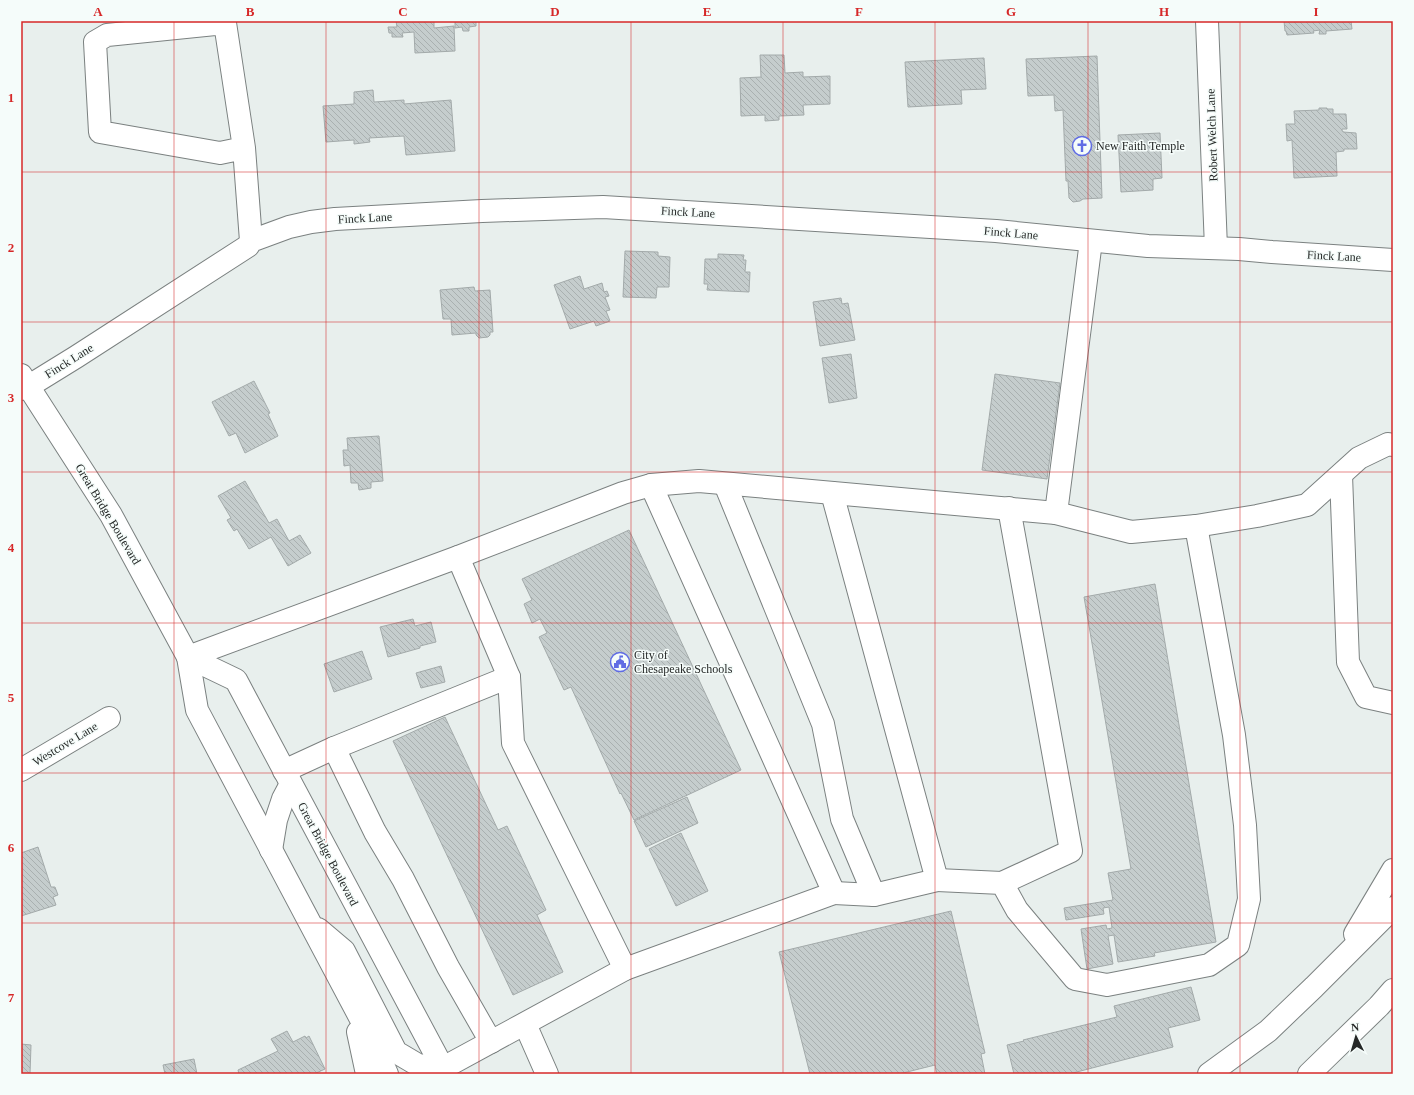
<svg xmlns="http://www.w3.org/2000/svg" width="1414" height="1095" font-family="'Times New Roman',serif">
	<defs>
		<pattern id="building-back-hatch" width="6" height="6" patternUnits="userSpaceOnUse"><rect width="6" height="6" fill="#c5cdcd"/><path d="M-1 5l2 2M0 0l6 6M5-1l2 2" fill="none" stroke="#a9b0b0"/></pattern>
	</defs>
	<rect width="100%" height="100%" fill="#e8efed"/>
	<g fill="url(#building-back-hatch)" stroke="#a3aaaa">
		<path d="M396,21H434V28L454,26L455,51L415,53L414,32L402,33L403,37H392V33H389L388,27H397Z"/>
		<path d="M455,21H476V26L469,27V31H463L462,27L455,28Z"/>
		<path d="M1284,21H1351L1352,29L1326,31V34H1319L1320,30L1313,31L1314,33L1287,35L1286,31H1285Z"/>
		<path d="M760,55H784L785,73L803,72V77L830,76V104L803,105L804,115L779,116V120L765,121V115L741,116L740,78L761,77Z"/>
		<path d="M1097,56L1102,198L1083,199L1080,201L1073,202L1069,198L1068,181H1066L1063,110L1055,111L1054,95L1028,96L1026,59Z"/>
		<path d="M984,58L986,89L961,90L962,104L908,107L905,62Z"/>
		<path d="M373,90L374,102L404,100V104L451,100L455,151L406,155L404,136L369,138L370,142L354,144V140L326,142L323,106L354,104V92Z"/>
		<path d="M1319,108H1327V109H1333V114H1346L1347,129H1342V131H1343V132L1356,133L1357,149H1344V151L1336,152L1337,176L1294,178L1292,140L1287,141L1286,124H1295L1294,111L1319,110Z"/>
		<path d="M1160,133L1162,178L1153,179V190L1121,192L1118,135Z"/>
		<path d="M625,251L658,252V256L670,257L669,287H657L656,298L623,297Z"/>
		<path d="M718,254L744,255L743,260H746L745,272H750L749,292L707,290L708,284H704L705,259H718Z"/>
		<path d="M580,276L584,289L602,283L604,292L607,291L609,296L605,297L610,310L606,311L610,321L596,326L594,321L570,329L554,285Z"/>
		<path d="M474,287L475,291L490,290L493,332H490V335L488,337L479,338L476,335V333L452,335L451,319H443L440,290Z"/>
		<path d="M841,298L842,304L848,303L855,340L820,346L813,302Z"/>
		<path d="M851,354L857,398L829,403L822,358Z"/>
		<path d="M995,374L1060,383L1047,479L982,470Z"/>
		<path d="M254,381L270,413L268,414L278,436L245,453L236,433L229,436L212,402Z"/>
		<path d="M379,436L383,481L371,482V488L359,490L358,483H351L350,465L344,466L343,450H348L347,438Z"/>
		<path d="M245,481L269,523L277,519L289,541L300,535L311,553L288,566L271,537L249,549L237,529L234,531L227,520L231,518L218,496Z"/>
		<path d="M629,530L741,770L634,820L621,793L620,794L571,687L564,690L539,637L547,633L540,619L532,623L524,604L532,600L522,579Z"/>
		<path d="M1155,584L1216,942L1154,953L1155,956L1118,962L1114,935L1108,936L1113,964L1087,969L1081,929L1106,925L1107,929L1112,928L1109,907L1103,908L1104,914L1066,920L1064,908L1113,900L1108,873L1131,869L1084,597Z"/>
		<path d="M413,619L415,626L431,622L436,642L420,646V648L388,657L380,627Z"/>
		<path d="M362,651L372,679L334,692L324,664Z"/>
		<path d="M441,666L445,682L421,688L416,673Z"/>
		<path d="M445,717L498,830L507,826L546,910L537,915L563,972L513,995L393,741Z"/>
		<path d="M687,797L698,823L646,847L634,821Z"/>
		<path d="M681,833L708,891L676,906L649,849Z"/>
		<path d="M38,847L51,887H55L58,895L53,897L56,905L21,916V853Z"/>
		<path d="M951,911L985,1053L981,1054L985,1074H937L935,1065L899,1074H810L779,952Z"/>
		<path d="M1191,987L1200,1020L1168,1028L1173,1047L1069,1074H1014L1007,1045L1024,1041L1023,1040L1117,1017L1114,1006Z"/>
		<path d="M287,1031L293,1042L305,1036L306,1038L309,1036L325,1069L314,1074H239L238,1070L278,1051L271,1039Z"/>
		<path d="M21,1044L31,1045L30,1074H21Z"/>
		<path d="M194,1059L197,1074H165L163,1065Z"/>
	</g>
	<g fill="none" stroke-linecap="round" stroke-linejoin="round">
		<defs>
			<g id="minor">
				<path d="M1207,21L1216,248"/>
				<path d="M244,148L220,153L100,132L95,42L107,35L225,23L244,148L251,241"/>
				<path d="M1091,241L1056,513L1131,532L1196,526L1257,516L1307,505L1359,458L1388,444L1393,445"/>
				<path d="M21,389L29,386L76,357L248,246L251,241L289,227L311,222L335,219L482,211L603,207L996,231L1148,246L1239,249L1272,252L1393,260"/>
				<path d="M1341,475L1348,662L1366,697L1393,703"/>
				<path d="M725,484L823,724L842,819L874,895L937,880L832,493"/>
				<path d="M458,557L509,677L513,743L625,969L834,893L651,485"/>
				<path d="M188,657L458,557L623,493L651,485L699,481L1056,513"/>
				<path d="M334,748L375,832L403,879L448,967L491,1042"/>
				<path d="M21,770L109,718"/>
				<path d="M284,771L334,748L509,677"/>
				<path d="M937,880L1002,883L1017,910L1075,979L1107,985L1209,965L1238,945L1249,899L1245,825L1234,735L1196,526"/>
				<path d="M1002,883L1071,851L1009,508"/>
				<path d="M834,893L874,895"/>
				<path d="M525,1024L547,1074"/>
				<path d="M443,1068L625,969"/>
			</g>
			<g id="major">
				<path d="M21,375L111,515L188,657L197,710L372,1040L387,1074"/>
				<path d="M188,657L236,680L446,1074"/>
				<path d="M271,850L276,820L283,799L291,784"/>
				<path d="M318,929L344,951L396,1052L418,1065L443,1068"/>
				<path d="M358,1032L367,1074"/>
			</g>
			<g id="highway">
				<path d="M1355,934L1393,870"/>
				<path d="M1209,1074L1268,1031L1314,987L1393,908"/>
				<path d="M1309,1074L1379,1006L1393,990"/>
			</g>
		</defs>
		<use href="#minor" stroke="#7b8180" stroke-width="24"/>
		<use href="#major" stroke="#7b8180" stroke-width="24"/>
		<use href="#highway" stroke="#7b8180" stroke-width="24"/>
		<use href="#minor" stroke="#fff" stroke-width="22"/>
		<use href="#major" stroke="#fff" stroke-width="22"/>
		<use href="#highway" stroke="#fff" stroke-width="22"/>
	</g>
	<path fill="none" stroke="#d62828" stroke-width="1" stroke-opacity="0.55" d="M174,21V1074M326,21V1074M479,21V1074M631,21V1074M783,21V1074M935,21V1074M1088,21V1074M1240,21V1074M21,172H1393M21,322H1393M21,472H1393M21,623H1393M21,773H1393M21,923H1393"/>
	<defs>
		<symbol id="church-ring" viewBox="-11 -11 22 22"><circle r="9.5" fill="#f5fcfa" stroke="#606ce4" stroke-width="1.5"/><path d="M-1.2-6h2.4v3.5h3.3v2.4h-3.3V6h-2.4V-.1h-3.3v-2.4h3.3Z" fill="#606ce4"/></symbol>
		<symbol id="civic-ring" viewBox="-11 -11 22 22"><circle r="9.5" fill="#f5fcfa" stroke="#606ce4" stroke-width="1.5"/><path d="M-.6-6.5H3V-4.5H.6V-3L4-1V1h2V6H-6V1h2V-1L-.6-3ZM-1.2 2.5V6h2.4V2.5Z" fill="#606ce4"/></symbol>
	</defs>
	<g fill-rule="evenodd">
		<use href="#church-ring" x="1071" y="135" width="22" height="22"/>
		<use href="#civic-ring" x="609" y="651" width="22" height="22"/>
	</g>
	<g text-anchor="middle" stroke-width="3" stroke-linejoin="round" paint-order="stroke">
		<g font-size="12" fill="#252827" stroke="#f5fcfa">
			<text transform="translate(1212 135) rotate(-92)" y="4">Robert Welch Lane</text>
			<text transform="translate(688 212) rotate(3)" y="4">Finck Lane</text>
			<text transform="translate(365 218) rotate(-3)" y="4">Finck Lane</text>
			<text transform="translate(1011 233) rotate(5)" y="4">Finck Lane</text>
			<text transform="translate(1334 256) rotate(3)" y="4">Finck Lane</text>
			<text transform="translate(69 361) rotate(-32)" y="4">Finck Lane</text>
			<text transform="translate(108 514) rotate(59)" y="4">Great Bridge Boulevard</text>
			<text transform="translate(65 744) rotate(-31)" y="4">Westcove Lane</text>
			<text transform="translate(328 854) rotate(62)" y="4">Great Bridge Boulevard</text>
		</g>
		<g font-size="12" fill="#252827" stroke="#f5fcfa" text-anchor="start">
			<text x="1096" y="150">New Faith Temple</text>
			<text x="634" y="659">City of<tspan x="634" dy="14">Chesapeake Schools</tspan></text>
		</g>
	</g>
	<rect width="1414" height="1095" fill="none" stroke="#f5fcfa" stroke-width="44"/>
	<g transform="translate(1356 1037) rotate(355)" stroke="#f5fcfa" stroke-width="3" paint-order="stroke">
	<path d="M0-3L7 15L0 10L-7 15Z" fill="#252827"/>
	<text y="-6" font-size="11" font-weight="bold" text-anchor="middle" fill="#252827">N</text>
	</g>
	<rect x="22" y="22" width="1370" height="1051" fill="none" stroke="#d62828" stroke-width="1.5"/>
	<g font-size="13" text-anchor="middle" font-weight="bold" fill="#d62828">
		<text x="98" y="16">A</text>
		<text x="250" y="16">B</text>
		<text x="403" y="16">C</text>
		<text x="555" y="16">D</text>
		<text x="707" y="16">E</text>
		<text x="859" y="16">F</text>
		<text x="1011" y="16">G</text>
		<text x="1164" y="16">H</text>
		<text x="1316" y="16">I</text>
		<text x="11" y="102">1</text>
		<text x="11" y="252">2</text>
		<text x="11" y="402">3</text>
		<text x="11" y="552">4</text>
		<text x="11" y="702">5</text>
		<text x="11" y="852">6</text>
		<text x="11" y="1002">7</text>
	</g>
</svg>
